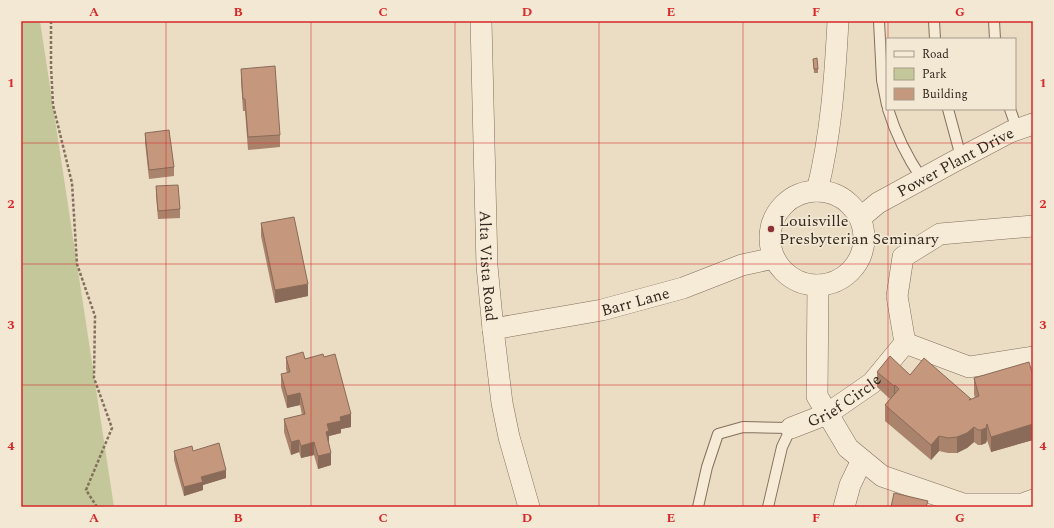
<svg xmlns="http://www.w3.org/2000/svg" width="1054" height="528" font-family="Spectral,serif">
	<rect width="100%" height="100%" fill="#eaddc4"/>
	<path fill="#c3c799" d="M21,21H40L114,507H21Z"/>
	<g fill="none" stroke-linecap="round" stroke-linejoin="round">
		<defs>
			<g id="lane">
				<path d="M879,21L882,80L887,105"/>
				<path d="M934,21L935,39"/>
				<path d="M994,21L995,39"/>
				<path d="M888,109C896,135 907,157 922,179"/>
				<path d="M948,109L961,157"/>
				<path d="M1010,109L1017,129"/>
				<path d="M698,507L707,467L718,434L743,427L791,428L782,447L768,507"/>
			</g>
			<g id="street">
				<path id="s1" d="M481,21L487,266L493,329L502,403L509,437L529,507"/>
				<path d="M817,191C831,136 835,78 838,21"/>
				<circle cx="817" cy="238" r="47"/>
				<path id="s2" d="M860,218L878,203L953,162L1010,132L1033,124"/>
				<path d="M818,285L817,396L848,448L882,476L963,504H1022L1033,500"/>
				<path id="s3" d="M493,329L602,310L683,288L742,265L774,258"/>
				<path d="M905,343L897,296L903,257L940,234L1033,226"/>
				<path d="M905,343L969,367L1033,357"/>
				<path id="s4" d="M791,428L827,414L872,383L905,343"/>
				<path d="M844,507L850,485L862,460"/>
			</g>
		</defs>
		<use href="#lane" stroke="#836f5c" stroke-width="12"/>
		<use href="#street" stroke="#836f5c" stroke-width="22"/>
		<path stroke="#836f5c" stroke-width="2.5" stroke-dasharray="3 2" stroke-linecap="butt" d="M51,21V66L53,105L72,183L77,264L95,316L94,378L112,428L86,490L97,507"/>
		<use href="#lane" stroke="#f6ebd7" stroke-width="10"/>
		<use href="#street" stroke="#f6ebd7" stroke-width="21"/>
	</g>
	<g fill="#a9836c">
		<path d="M813,59L818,69V73H814Z"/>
		<path d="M241,69L280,135V147L248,150L245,111H243L241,81Z"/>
		<path d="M145,133L174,167V176L149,179L145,142Z"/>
		<path d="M156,186L180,209V218L158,219L156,195Z"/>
		<path d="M261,223L308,296L275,303L261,236Z"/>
		<path d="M286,357L305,359L324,357L351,427L341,429V433L329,436V443L331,465L318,469L314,455L301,458L299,452L291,455L284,432V419L302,415L300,405L287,408L281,387V374L287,373L286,369Z"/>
		<path d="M877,372L910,375L971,400L975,398L974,394V378L1033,376V440L991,452L987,440L986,443L981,445H978L974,442L967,448L957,453H948L939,451L931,460L885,421V405L890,399L877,387Z"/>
		<path d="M174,451H193L226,478L203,485V490L184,496L174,460Z"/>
	</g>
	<g fill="#8a6a58">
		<path d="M308,284V296L275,303V290Z"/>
		<path d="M895,385V401L894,402V386Z"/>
		<path d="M300,393V405L287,408V396Z"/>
		<path d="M351,414V427L341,429V433L329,436V443L326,432L327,424L340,417Z"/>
		<path d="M987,424V440L986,443L981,445V430Z"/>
		<path d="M1033,424V440L991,452V437Z"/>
		<path d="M974,427V442L967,448L957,453V437Z"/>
		<path d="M939,436V451L931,460V445Z"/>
		<path d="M299,440V452L291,455V442Z"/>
		<path d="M314,442V455L301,458V446Z"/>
		<path d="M331,453V465L318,469V456Z"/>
		<path d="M226,470V478L203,485V490L184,496V487L201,477Z"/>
	</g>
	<g fill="#c5987d" stroke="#8a6a58">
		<path d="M817,58L818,69H814L813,59Z"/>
		<path d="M275,66L280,135L248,137L245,99H243L241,69Z"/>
		<path d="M169,130L174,167L149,170L145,133Z"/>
		<path d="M178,185L180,209L158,211L156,186Z"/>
		<path d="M294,217L308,284L275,290L261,223Z"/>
		<path d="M303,352L305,359L323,354L324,357L335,354L351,414L340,417L341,421L327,424L329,431L326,432L331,453L318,456L314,442L301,446L299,440L291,442L284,419L305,414L300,393L287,396L281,374L290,372L286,357Z"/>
		<path d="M890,356L910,375L924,358L971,399L969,400L979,396L974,378L1029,362L1033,376V424L991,437L987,424L986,428L981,430H978L974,427L967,433L957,437L948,438L939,436L931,445L885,405L899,389L895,385L894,386L877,372Z"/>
		<path d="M219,443L226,470L201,477L203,482L184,487L174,451L192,446L193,451Z"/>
		<path d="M894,493L928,501L926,507H891Z"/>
	</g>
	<path fill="none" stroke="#d62828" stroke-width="1" stroke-opacity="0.55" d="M166,21V507M311,21V507M455,21V507M599,21V507M743,21V507M888,21V39M888,109V507M21,143H1033M21,264H1033M21,385H1033"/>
	<circle fill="#8d3136" stroke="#f2e8d3" stroke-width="1.5" cx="771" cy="229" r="4"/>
	<g text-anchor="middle" stroke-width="3.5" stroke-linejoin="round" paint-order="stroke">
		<g font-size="16" fill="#34281f" stroke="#f2e8d3">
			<text dy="6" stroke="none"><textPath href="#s2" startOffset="111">Power Plant Drive</textPath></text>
			<text dy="6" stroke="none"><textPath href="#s1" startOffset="245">Alta Vista Road</textPath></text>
			<text dy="6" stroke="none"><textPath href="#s3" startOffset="145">Barr Lane</textPath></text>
			<text dy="6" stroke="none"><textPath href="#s4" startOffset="60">Grief Circle</textPath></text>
		</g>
		<g font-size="16" fill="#34281f" stroke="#f2e8d3" text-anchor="start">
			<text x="779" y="226">Louisville<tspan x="779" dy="18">Presbyterian Seminary</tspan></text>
		</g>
	</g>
	<rect width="1054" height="528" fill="none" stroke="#f2e8d3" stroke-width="44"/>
	<rect x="886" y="38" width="130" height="72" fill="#f2e8d3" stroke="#a69b8b"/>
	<rect x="894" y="51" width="20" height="6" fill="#f6ebd7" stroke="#a69b8b"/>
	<text x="922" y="58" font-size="12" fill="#34281f">Road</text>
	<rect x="894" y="68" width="20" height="12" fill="#c3c799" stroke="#a69b8b"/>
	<text x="922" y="78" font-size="12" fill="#34281f">Park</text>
	<rect x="894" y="88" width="20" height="12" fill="#c5987d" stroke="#a69b8b"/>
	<text x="922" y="98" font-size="12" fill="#34281f">Building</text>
	<rect x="22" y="22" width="1010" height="484" fill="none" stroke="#d62828" stroke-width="1.5"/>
	<g font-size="13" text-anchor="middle" font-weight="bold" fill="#d62828">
		<text x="94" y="16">A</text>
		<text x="238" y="16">B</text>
		<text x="383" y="16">C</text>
		<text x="527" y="16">D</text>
		<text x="671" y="16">E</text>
		<text x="816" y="16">F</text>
		<text x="960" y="16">G</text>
		<text x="11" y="87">1</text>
		<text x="1043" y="87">1</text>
		<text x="11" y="208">2</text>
		<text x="1043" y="208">2</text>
		<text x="11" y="329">3</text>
		<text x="1043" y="329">3</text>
		<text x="11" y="450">4</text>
		<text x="1043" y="450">4</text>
		<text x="94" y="522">A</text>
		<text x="238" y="522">B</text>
		<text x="383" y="522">C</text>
		<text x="527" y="522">D</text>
		<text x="671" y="522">E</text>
		<text x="816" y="522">F</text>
		<text x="960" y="522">G</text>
	</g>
</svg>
